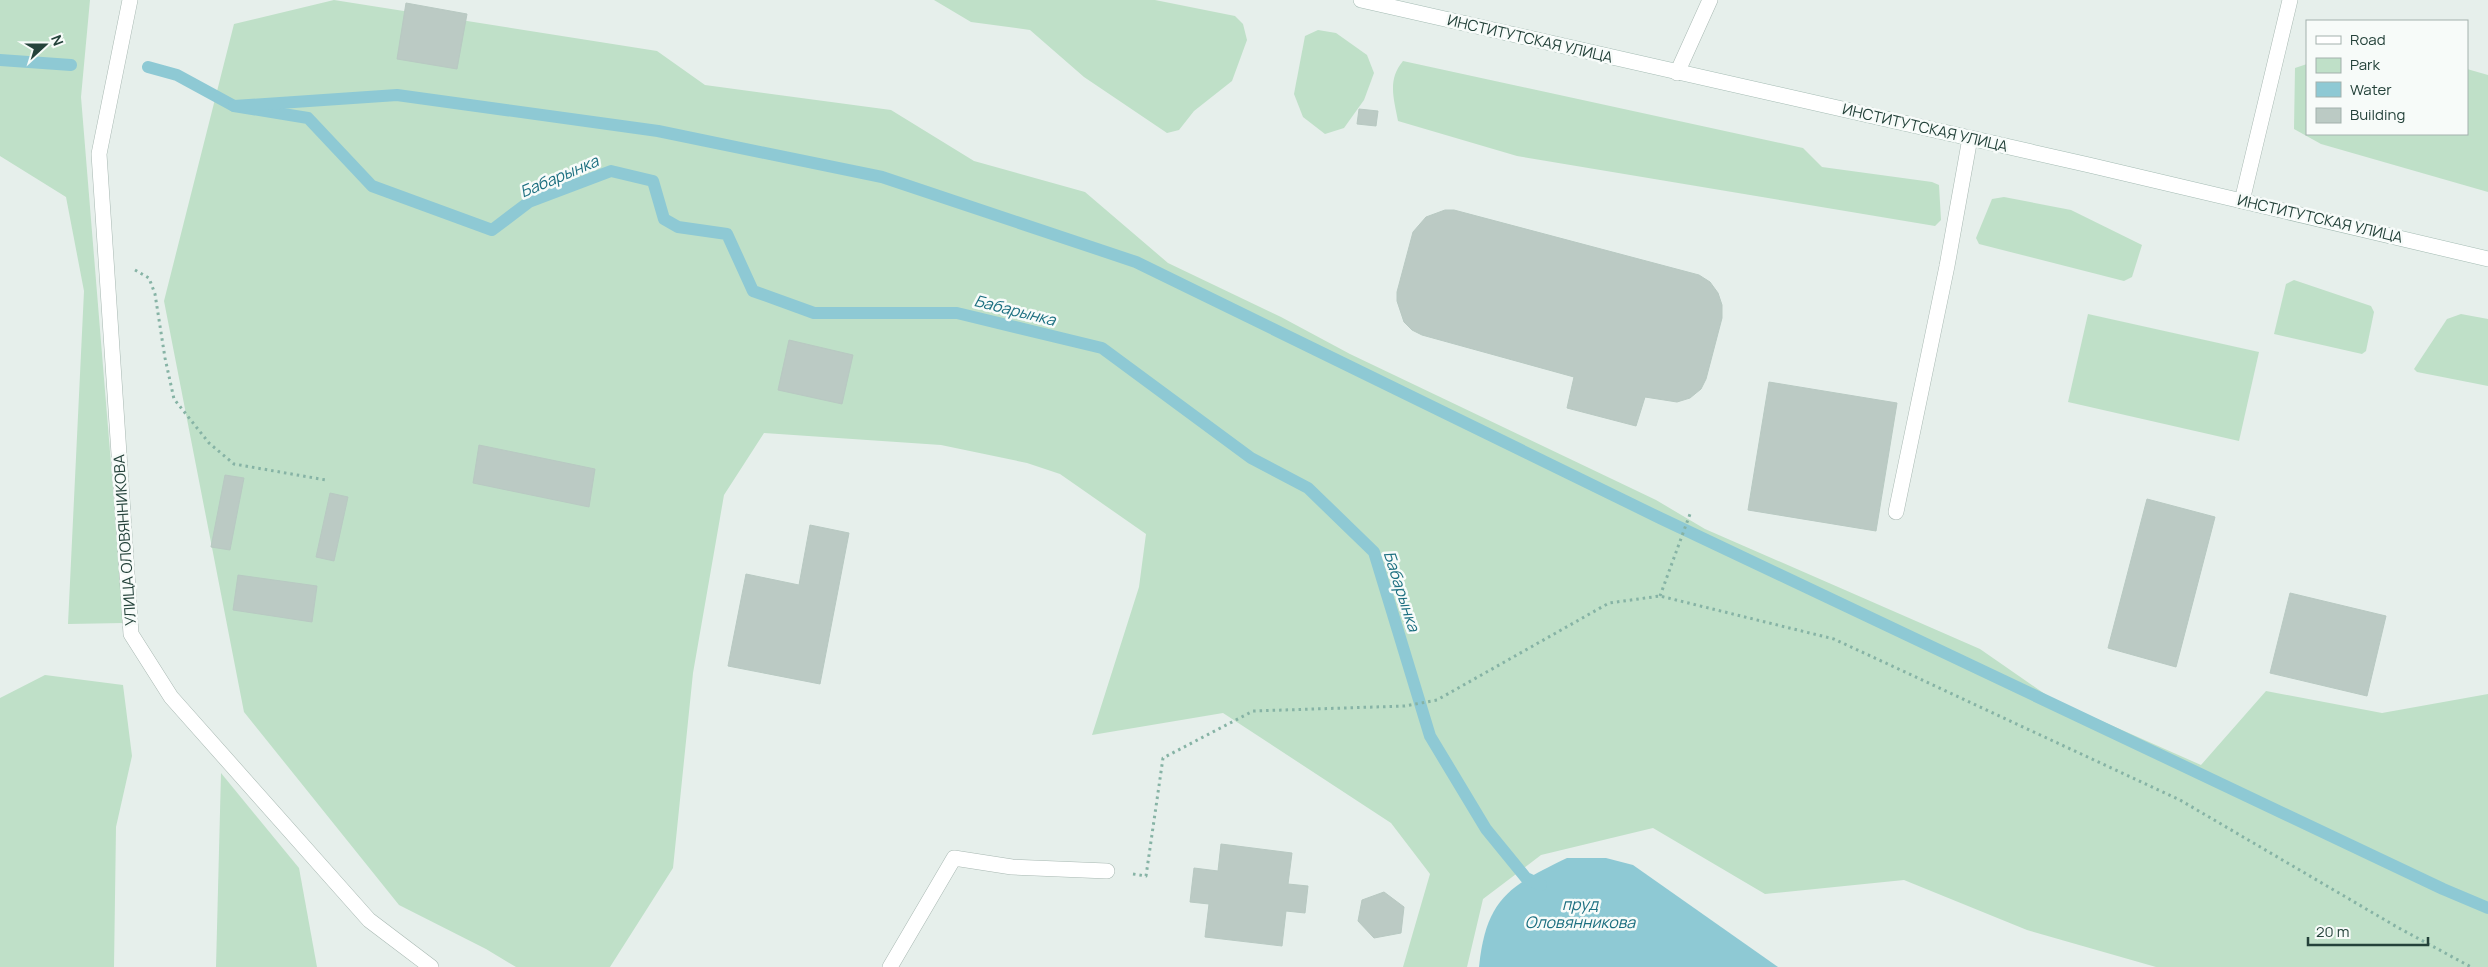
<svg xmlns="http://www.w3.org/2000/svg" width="2488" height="967" font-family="Manrope,sans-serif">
	<rect width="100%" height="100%" fill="#e6efeb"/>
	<g fill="#bfe0c8">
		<path d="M0,0H90L81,97L124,623L68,624L84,291L66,197L0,156Z"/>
		<path d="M334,0L657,51L705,85L891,110L974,161L1085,192L1168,263L1281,317L1350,354L1656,500L1705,529L1980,649L2052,699L2201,765L2266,691L2382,713L2488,694V967H2156L2027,930L1904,880L1765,894L1653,828L1541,855L1483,899L1467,967H1403L1430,874L1391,823L1223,713L1092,735L1139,587L1146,534L1060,474L1027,463L941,445L764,433L724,495L693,673L673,868L610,967H516L486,949L399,905L244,712L164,301L234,24Z"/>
		<path d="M934,0H1155L1235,16L1243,24L1247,40L1232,81L1194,111L1179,130L1167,133L1084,77L1030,30L971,22Z"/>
		<path d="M1318,30L1336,33L1367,55L1374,73L1364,100L1344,128L1325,134L1303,117L1294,94L1305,36Z"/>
		<path d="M1403,61L1803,148L1822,167L1932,182L1939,185L1941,220L1935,226L1517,156L1398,121C1394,99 1387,80 1403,61Z"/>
		<path d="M2307,64V134H2467V69L2488,75V192L2321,144L2294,129L2295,68Z"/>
		<path d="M2004,197L2071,210L2142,245L2132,277L2124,281L1979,244L1976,238L1992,199Z"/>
		<path d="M2294,280L2371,306L2374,312L2366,351L2362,354L2274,334L2286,284Z"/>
		<path d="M2088,314L2259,352L2239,441L2068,402Z"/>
		<path d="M2461,314L2488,319V386L2417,372L2414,369L2447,319Z"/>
		<path d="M45,675L123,685L132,756L116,827L114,967H0V698Z"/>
		<path d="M221,773L299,868L317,967H216Z"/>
	</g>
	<path fill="#8ec9d4" d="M1567,858H1606L1633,865L1778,967H1479C1486,899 1509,886 1567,858Z"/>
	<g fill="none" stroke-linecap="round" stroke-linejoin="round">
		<g stroke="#8ec9d4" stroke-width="12">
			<path d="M0,60L71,65"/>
			<path d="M148,67L177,75L234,106L308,118L372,186L492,230L529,202L611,171L653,181L664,219L678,227L727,234L753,291L814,313H957L1102,348L1251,458L1308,488L1374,552L1430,736L1486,829L1526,878L1541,885"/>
			<path d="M234,106L397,95L658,131L882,177L1136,262L1660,518L2443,889L2488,908"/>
		</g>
	</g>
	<g fill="#bbcac4" stroke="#b8c9c2">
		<path d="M406,3L467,14L457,69L397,59Z"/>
		<path d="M1359,109L1378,111L1376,126L1357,124Z"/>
		<path d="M1445,210H1454L1699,275L1710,282L1718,293L1722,305V318L1706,379L1701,389L1690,398L1677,402L1645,397L1636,426L1567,408L1574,377L1422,335L1412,330L1404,322L1397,301V292L1413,232L1426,217Z"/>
		<path d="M789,340L853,355L842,404L778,390Z"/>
		<path d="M1769,382L1897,403L1876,531L1748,510Z"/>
		<path d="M479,445L595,469L589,507L473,483Z"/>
		<path d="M225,475L244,478L230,550L211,547Z"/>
		<path d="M330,493L348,497L334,561L316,557Z"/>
		<path d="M2147,499L2215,517L2176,667L2108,648Z"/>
		<path d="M810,525L849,533L820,684L728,666L746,574L799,585Z"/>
		<path d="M238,575L317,586L312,622L233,610Z"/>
		<path d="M2290,593L2386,616L2367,696L2270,673Z"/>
		<path d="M1221,844L1292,853L1288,884L1308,886L1305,913L1286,911L1282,946L1205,937L1209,904L1190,902L1194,868L1218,871Z"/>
		<path d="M1384,892L1404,907L1401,933L1374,938L1358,921L1362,900Z"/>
	</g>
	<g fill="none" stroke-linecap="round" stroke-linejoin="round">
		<defs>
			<g id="lane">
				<path d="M130,0L99,154L131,634L171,697L369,920L431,967"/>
				<path d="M1677,73L1710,0"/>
				<path d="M2242,201L2290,0"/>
				<path d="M1896,512L1947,266L1970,138"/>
				<path d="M890,967L954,858L1012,867L1107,871"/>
			</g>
			<path id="secondary" d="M1361,0L2089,165L2488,259"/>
		</defs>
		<use href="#lane" stroke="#a8b8b2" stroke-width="16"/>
		<use href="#secondary" stroke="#a4bbb3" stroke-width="16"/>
		<g stroke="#86b3a5" stroke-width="3" stroke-dasharray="2.5 4" stroke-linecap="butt">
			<path d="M135,270L149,278L155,294L165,358L174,399L209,443L234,464L326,480"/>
			<path d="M1660,596L1690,514"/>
			<path d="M1133,874L1146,876L1163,758L1253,711L1405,706L1437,700L1609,603L1660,596L1834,639L2180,800L2397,927L2471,967"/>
		</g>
		<use href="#lane" stroke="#fff" stroke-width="15"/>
		<use href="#secondary" stroke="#fff" stroke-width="15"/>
	</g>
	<g text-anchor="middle" stroke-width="5" stroke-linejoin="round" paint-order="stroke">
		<g font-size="15" fill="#24423a" stroke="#f7fbf9">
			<text transform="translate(1530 39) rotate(13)" y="5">ИНСТИТУТСКАЯ УЛИЦА</text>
			<text transform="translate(1925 128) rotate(13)" y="5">ИНСТИТУТСКАЯ УЛИЦА</text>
			<text transform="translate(2320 219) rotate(13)" y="5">ИНСТИТУТСКАЯ УЛИЦА</text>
			<text transform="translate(125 540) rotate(-94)" y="5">УЛИЦА ОЛОВЯННИКОВА</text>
		</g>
		<g font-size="16" font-style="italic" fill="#1c6f80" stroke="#f7fbf9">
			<text transform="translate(559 176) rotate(-23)" y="6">Бабарынка</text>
			<text transform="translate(1015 310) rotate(14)" y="6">Бабарынка</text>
			<text transform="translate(1402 591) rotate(72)" y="6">Бабарынка</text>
			<text x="1580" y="910">пруд<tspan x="1580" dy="18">Оловянникова</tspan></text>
		</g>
	</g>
	<rect x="2306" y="20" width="162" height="115" fill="#f7fbf9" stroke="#a3b1ad"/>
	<rect x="2316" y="36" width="25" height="8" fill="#ffffff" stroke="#a3b1ad"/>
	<text x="2350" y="45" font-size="15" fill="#24423a">Road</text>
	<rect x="2316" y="58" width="25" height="15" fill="#bfe0c8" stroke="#a3b1ad"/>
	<text x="2350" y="70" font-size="15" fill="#24423a">Park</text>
	<rect x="2316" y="82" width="25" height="15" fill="#8ec9d4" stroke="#a3b1ad"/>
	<text x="2350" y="95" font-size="15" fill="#24423a">Water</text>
	<rect x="2316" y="108" width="25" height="15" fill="#bbcac4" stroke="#a3b1ad"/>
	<text x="2350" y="120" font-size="15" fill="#24423a">Building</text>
	<g transform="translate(45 45) rotate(69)" stroke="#f7fbf9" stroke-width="4" paint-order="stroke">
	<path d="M0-4L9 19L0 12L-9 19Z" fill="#24423a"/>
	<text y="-8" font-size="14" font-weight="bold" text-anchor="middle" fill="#24423a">N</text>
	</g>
	<path d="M2308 937v8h120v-8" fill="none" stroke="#24423a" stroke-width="2.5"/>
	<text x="2316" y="937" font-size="15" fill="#24423a" stroke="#f7fbf9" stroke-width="4" paint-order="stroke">20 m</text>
</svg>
